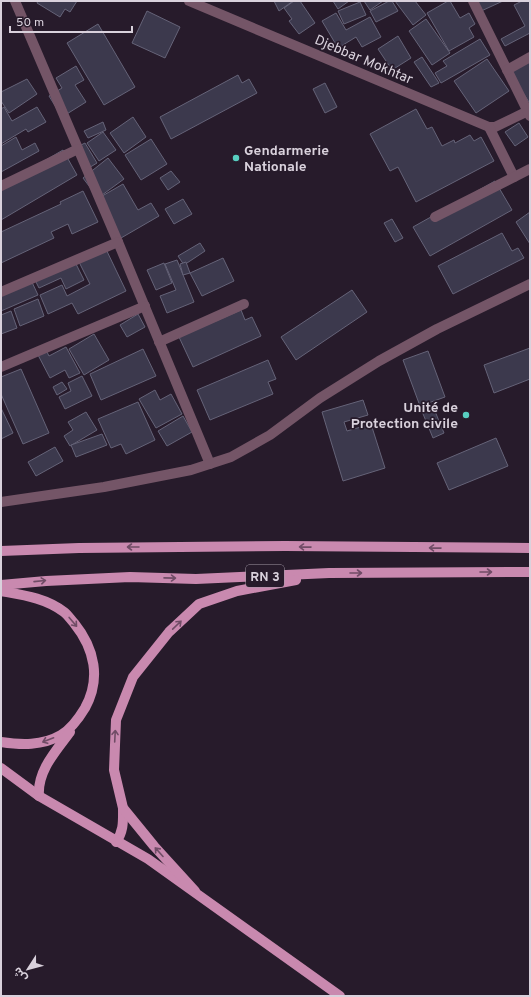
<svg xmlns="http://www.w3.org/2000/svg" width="531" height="997" font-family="Overpass,'Noto Sans Arabic',sans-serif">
	<rect width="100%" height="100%" fill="#271b2b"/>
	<g fill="#3c394d" stroke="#656378">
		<path d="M38,1H77L70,12L65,9L60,17L37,3Z"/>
		<path d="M274,1H293L279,11Z"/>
		<path d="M294,1H300L315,23L299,34L289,21L292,19L284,8Z"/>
		<path d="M333,1H349L338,9Z"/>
		<path d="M364,1H383L370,10Z"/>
		<path d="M389,1H392L398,11L376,22L370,11Z"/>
		<path d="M395,1H415L426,15L413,25Z"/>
		<path d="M448,1H450L460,18L469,13L475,24L469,28L474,37L449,51L427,13Z"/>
		<path d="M474,1H503L479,12Z"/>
		<path d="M522,1H530V33L505,46L501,39L525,26L514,5Z"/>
		<path d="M360,2L366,15L344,24L338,11Z"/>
		<path d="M147,11L180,27L165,58L132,43Z"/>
		<path d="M336,13L346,30L370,17L381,37L362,47L356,37L338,48L322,21Z"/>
		<path d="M426,19L450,53L432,65L409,31Z"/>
		<path d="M98,24L135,87L104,105L67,43Z"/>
		<path d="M398,36L411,58L392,70L378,49Z"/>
		<path d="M480,39L490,55L441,83L435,73L447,66L443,61Z"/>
		<path d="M530,55V101L529,102L508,70Z"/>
		<path d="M422,57L439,83L431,87L414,62Z"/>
		<path d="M487,59L509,91L476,113L454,81Z"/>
		<path d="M76,66L84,80L75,85L86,102L62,117L49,96L62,88L56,78Z"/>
		<path d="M238,75L242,83L249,79L257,93L171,139L160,117Z"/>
		<path d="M27,79L37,94L9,113L1,101V92Z"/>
		<path d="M325,83L337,107L325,113L313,89Z"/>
		<path d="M4,107L12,121L37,107L46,122L28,132L26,129L1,144V109Z"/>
		<path d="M416,109L427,129L432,127L442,146L454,140L455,143L470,135L474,141L481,137L494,161L416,202L398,167L390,171L370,134Z"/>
		<path d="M133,117L146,137L124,153L110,133Z"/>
		<path d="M103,122L106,130L88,138L84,131Z"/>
		<path d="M519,123L528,137L515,146L505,132Z"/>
		<path d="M103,132L116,150L99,161L87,143Z"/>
		<path d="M16,137L22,150L35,143L39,151L1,172V146Z"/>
		<path d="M151,139L167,164L141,180L125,155Z"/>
		<path d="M85,143L97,163L87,169L75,148Z"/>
		<path d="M63,150L77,175L1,220V186Z"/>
		<path d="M108,158L124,179L98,198L83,178Z"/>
		<path d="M171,171L180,182L168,190L160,178Z"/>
		<path d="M495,181L512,210L430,256L413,227Z"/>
		<path d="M123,184L138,210L151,203L159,216L121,238L97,199Z"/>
		<path d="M83,191L98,222L72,234L68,224L51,232L54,238L1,263V232L61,204L60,202Z"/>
		<path d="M183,199L192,214L174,224L165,209Z"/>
		<path d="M530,212V244L516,222Z"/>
		<path d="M392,219L403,238L395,242L384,223Z"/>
		<path d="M502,233L512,251L518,248L524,258L453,294L438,266Z"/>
		<path d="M200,243L205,251L184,265L178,256Z"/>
		<path d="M104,245L126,291L78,314L72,303L48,314L40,295L62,285L67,296L90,284L77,258Z"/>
		<path d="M73,258L84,280L66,289L61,278L39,288L33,276Z"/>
		<path d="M223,258L234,281L202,296L190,273Z"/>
		<path d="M177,260L194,302L167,313L160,296L176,290L165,264Z"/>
		<path d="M186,262L190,273L183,275L180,264Z"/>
		<path d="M164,263L172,283L156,290L147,270Z"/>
		<path d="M30,278L38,295L1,311V290Z"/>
		<path d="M352,290L367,312L296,360L281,337Z"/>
		<path d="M38,299L44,316L20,326L14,309Z"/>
		<path d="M241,310L245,320L252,317L261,336L193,367L179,337Z"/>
		<path d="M11,311L17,328L1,334V315Z"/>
		<path d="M138,314L145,327L127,337L120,325Z"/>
		<path d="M94,334L109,360L84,375L69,349Z"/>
		<path d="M66,347L80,373L69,378L65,370L50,378L37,353L45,348L49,356Z"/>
		<path d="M530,348V379L494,393L484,365Z"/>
		<path d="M143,349L156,376L101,400L90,374Z"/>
		<path d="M428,351L445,397L420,406L403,360Z"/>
		<path d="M268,360L276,379L268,382L273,394L210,420L197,390Z"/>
		<path d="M21,369L49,433L23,444L1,394V377Z"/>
		<path d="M82,376L92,396L65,409L59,397L71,391L68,383Z"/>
		<path d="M62,382L67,389L57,395L53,387Z"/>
		<path d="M155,390L160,400L171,394L182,414L156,428L139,399Z"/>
		<path d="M363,400L368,415L344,422L347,431L371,424L385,468L343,481L322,412Z"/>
		<path d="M138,402L155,440L126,454L121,444L111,448L98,419Z"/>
		<path d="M432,404L444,433L433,438L421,409Z"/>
		<path d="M1,408L13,433L1,439Z"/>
		<path d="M86,412L97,430L70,446L64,436L73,430L68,422Z"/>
		<path d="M183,416L192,432L167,446L158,431Z"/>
		<path d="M102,434L107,445L76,457L71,445Z"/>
		<path d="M496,438L508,466L449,490L437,463Z"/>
		<path d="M55,447L63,461L36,476L28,462Z"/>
	</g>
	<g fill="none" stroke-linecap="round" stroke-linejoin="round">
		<g stroke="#745567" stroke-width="10">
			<path d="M15,1L118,242L210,464"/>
			<path d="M189,1L489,127H495L528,111"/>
			<path d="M473,1L530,116"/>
			<path d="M507,70L530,57"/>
			<path d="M489,127L514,177"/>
			<path d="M1,186L78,149"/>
			<path d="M435,217L530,169"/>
			<path d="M1,292L118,242"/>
			<path d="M159,342L244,304"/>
			<path d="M1,367L145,306"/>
			<path d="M1,502L104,487L191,470L231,457L270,435L320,398L379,361L437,329L530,284"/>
		</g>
		<g stroke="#c989af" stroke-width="10">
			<path d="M1,551L79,548L285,546L530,548"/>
			<path d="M1,585L46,581L130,577L196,579L329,573L530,572"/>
			<path d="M1,591C23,595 46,598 64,612C68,615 71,620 74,623C95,649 101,679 85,708C79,718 71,729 61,735C42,746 21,745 1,742"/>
			<path d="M1,768L39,796L148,859L340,996"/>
			<path d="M39,796C37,771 56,751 70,732"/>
			<path d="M116,842C124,831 123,821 123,808"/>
			<path d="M195,891L154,846L123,808L114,770L116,720L133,677L169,632L199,604L237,591L296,580"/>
		</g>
	</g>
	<defs><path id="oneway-shaft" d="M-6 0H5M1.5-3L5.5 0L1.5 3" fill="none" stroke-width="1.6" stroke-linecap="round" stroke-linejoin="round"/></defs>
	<g stroke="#704c66">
		<use href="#oneway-shaft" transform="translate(133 547) rotate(180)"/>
		<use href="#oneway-shaft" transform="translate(305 547) rotate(-179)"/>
		<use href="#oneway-shaft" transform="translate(435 548) rotate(-179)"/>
		<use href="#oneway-shaft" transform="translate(486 572)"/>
		<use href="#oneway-shaft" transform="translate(356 573)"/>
		<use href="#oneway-shaft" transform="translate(170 578) rotate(1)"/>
		<use href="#oneway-shaft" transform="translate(40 581) rotate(-6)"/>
		<use href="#oneway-shaft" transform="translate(73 622) rotate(50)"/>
		<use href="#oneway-shaft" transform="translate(177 625) rotate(-44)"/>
		<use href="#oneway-shaft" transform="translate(115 736) rotate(-87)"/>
		<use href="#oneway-shaft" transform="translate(48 740) rotate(159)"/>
		<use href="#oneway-shaft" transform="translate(159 852) rotate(-132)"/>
	</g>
	<g fill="#58cec0" stroke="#271b2b" stroke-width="1.5">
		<circle cx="236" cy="158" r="4"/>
		<circle cx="466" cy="415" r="4"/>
	</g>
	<g text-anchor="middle" stroke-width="3.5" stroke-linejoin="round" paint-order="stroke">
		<rect fill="#271b2b" stroke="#a49aa7" stroke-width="1" x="246" y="565" width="38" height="22" rx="3"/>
		<g font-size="13" font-weight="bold" fill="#d9d1dc">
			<text x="265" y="581">RN 3</text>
		</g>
		<g font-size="14" fill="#d9d1dc" stroke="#271b2b">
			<text transform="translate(364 59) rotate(23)" y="5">Djebbar Mokhtar</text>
		</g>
		<g font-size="14" font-weight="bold" fill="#d9d1dc" stroke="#271b2b" text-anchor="start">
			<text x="244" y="155">Gendarmerie<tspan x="244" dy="16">Nationale</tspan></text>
			<text x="458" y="412" text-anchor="end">Unité de<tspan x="458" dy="16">Protection civile</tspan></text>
		</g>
	</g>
	<rect width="531" height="997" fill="none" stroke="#d9d1dc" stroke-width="4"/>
	<g transform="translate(28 969) rotate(234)" stroke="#271b2b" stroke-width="3" paint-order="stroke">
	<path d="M0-3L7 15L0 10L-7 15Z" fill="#d9d1dc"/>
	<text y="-6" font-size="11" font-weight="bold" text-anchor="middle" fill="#d9d1dc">ش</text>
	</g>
	<path d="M10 26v6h122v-6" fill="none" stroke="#d9d1dc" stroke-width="2"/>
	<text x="16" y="26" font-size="12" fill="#d9d1dc" stroke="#271b2b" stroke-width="3" paint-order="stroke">50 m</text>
</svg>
